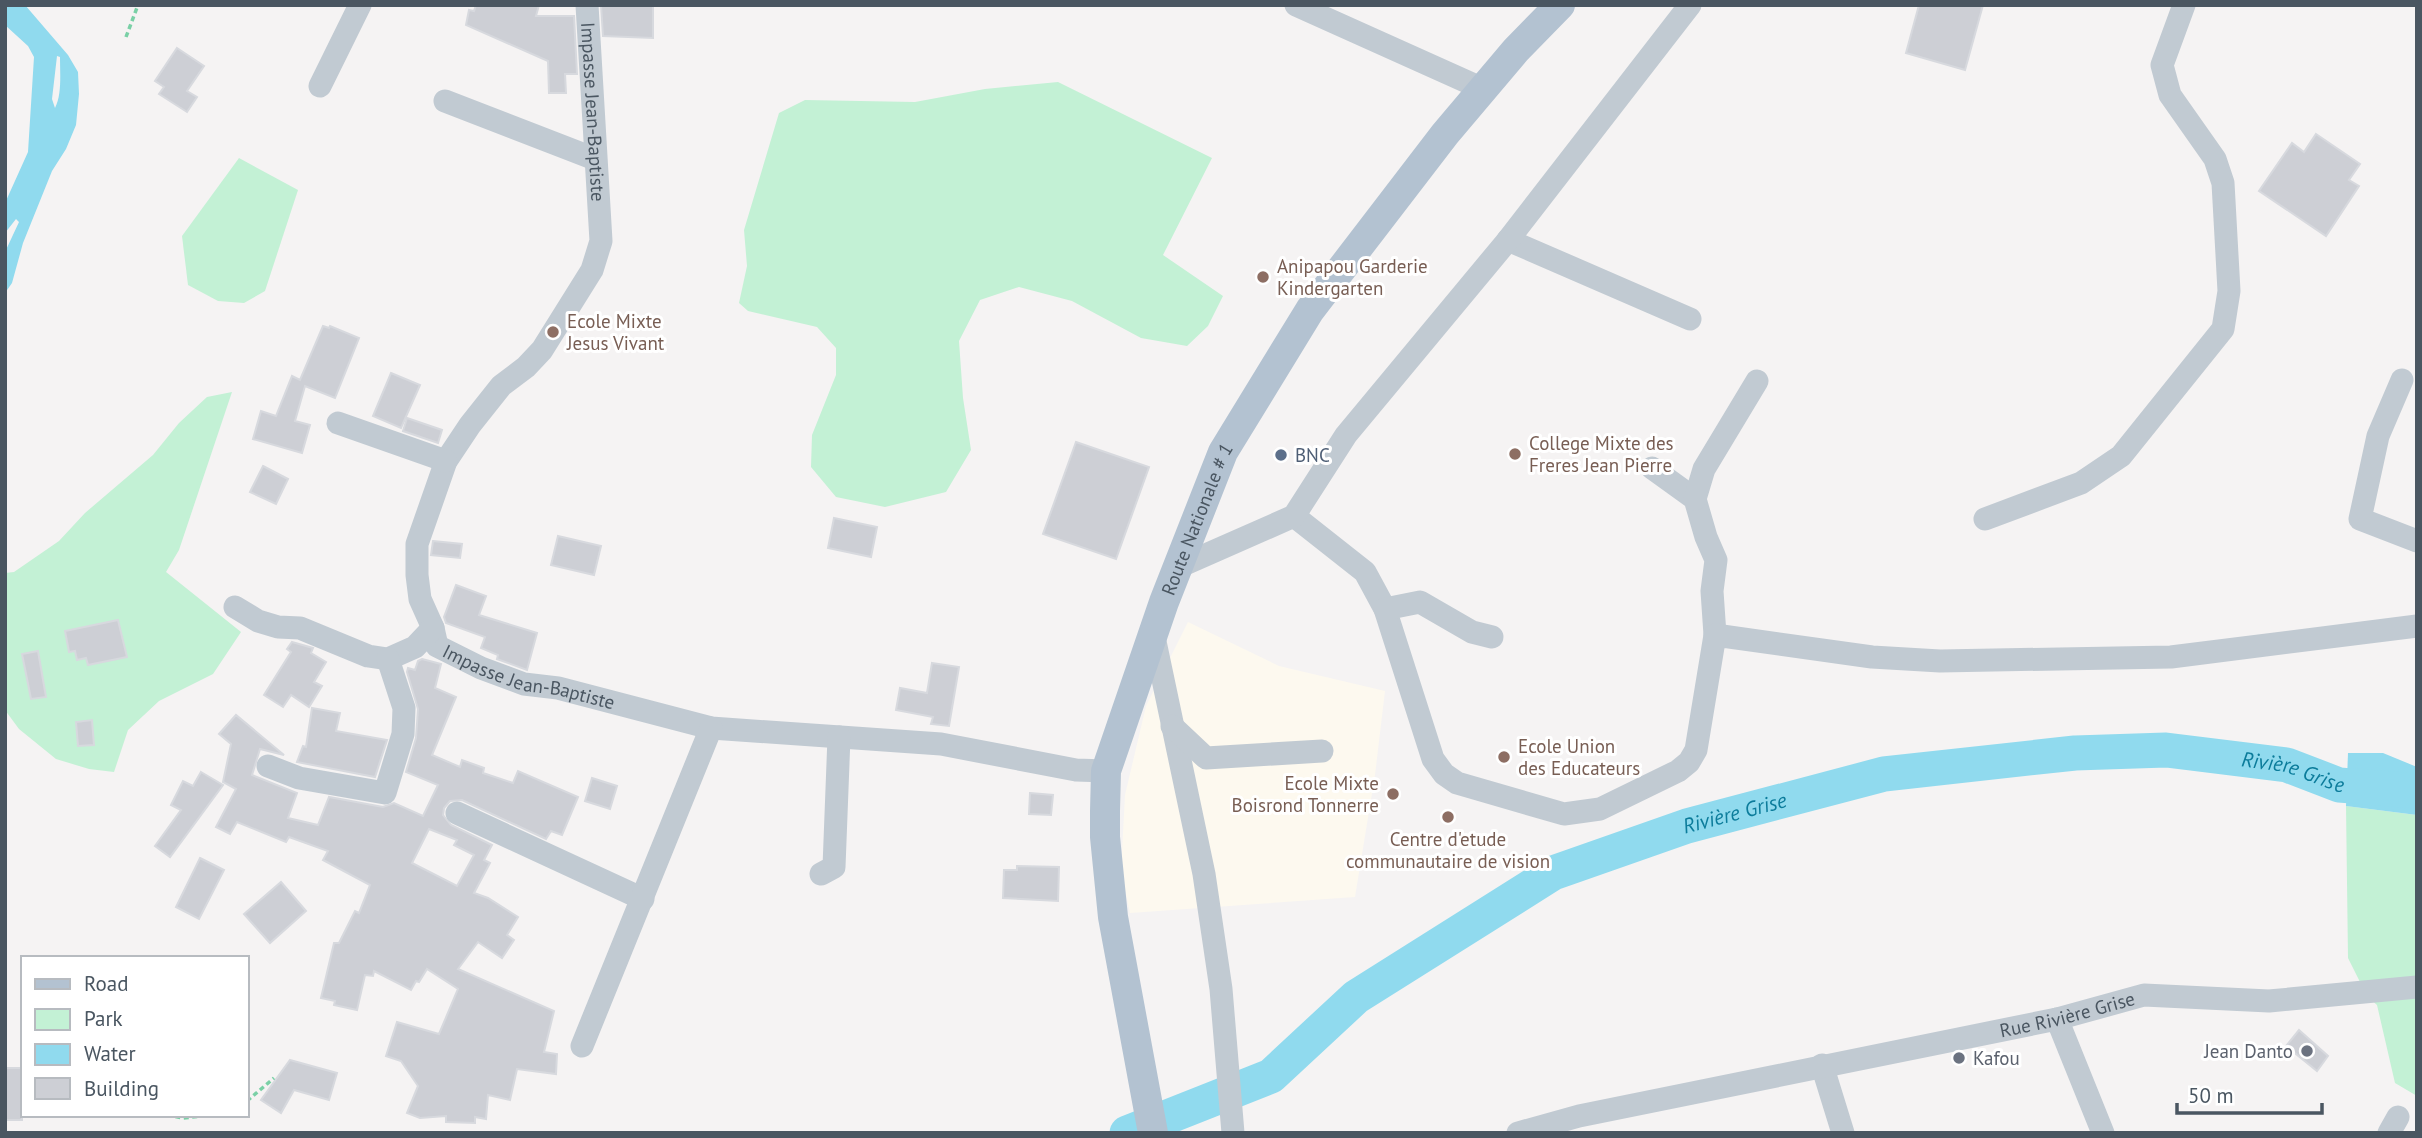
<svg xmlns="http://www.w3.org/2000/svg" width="2422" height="1138" font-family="'PT Sans',sans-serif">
	<rect width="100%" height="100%" fill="#f5f3f3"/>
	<path fill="#fdf9ef" d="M1188,622L1279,666L1385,691L1375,775L1355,897L1130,913L1121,871L1125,795L1146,706Z"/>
	<g fill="#c3f1d5">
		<path d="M1058,82L1212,158L1163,255L1223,296L1208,326L1187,346L1141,338L1072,301L1019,287L980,300L959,341L963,398L971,450L946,492L885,507L836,497L811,467L812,435L836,375V348L817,327L748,311L739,303L747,266L744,230L779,113L805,100L915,102L985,89Z"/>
		<path d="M239,158L298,190L265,291L244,303L218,301L188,285L182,236Z"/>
		<path d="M232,392L179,550L166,572L241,632L213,674L159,701L128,730L114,772L89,769L56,759L19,729L5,710V573L14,572L59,541L85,513L153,455L179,423L207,397Z"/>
		<path d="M2346,806L2417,815V1096L2395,1083L2377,1005L2367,996L2348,958Z"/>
	</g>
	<g fill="#90daee" fill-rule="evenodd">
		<path d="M5,5H25L68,55L78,72L79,94L76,125L66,149L52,171L23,243L12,283L5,293V252L19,222L16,219L5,233V203L28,152L34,57L28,46L5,25ZM57,56L60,57C60,73 62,95 55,108L52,99Z"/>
		<path d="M2348,753H2383L2417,767V815L2346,806Z"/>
	</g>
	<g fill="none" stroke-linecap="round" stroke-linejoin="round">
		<path stroke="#90daee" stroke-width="35" id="s1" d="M1127,1133L1271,1076L1356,997L1553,873L1687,826L1884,774L2075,753L2166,750L2287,765L2339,785L2417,791"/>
	</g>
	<g fill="#cdcfd5" stroke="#d7d9de" stroke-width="2" fill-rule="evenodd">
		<path d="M476,5H539L536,16H574L577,74H565L566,93H549L548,61L466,25L469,10L474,11Z"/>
		<path d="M601,5H653V38L603,36Z"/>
		<path d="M1919,5H1983L1965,70L1906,53Z"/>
		<path d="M177,48L204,66L187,91L197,97L187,112L159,94L164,87L155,81Z"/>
		<path d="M2316,134L2360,164L2349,180L2359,186L2326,236L2259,191L2292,143L2304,152Z"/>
		<path d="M323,326L329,328L330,326L359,338L335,398L305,386L295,421L310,425L302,453L253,439L261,411L276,416L292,376L300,380Z"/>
		<path d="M391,373L420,385L401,428L373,416Z"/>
		<path d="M407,418L442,430L438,443L403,431Z"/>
		<path d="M1076,442L1149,467L1116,559L1043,534Z"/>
		<path d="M263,466L288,479L276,504L250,492Z"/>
		<path d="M834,518L877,527L871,557L828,548Z"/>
		<path d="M558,536L601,546L594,575L551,565Z"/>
		<path d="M433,541L462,544L460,558L431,555Z"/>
		<path d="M456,585L486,596L479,615L537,633L527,670L497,659L498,655L481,648L485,637L446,623L444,617Z"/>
		<path d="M118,620L127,657L88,665L86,658L77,660L75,651L69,652L65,631Z"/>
		<path d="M292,642L313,648L311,653L326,662L314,682L322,686L309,707L291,695L283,707L264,695L291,652L287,649Z"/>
		<path d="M38,651L46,697L31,699L22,654Z"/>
		<path d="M422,659L441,664L435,688L456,697L432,755L460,767L462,760L484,768L483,773L513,783L518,771L578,797L562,835L551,831L546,839L462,800L450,801L444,808L443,815L451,825L492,845L484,860L490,863L474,893L488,898L518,917L507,935L514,940L502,958L478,942L458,969L554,1011L544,1052L557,1054L556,1074L517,1069L510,1100L488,1095L486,1119L475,1117V1123L446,1122V1116L420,1118L407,1113L418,1086L401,1061L386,1056L397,1022L439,1034L458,989L427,969L419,982L416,981L411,990L374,971L373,976L365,975L357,1010L334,1005L335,1001L321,998L334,943H339L355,911L359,913L370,885L323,860L328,851L289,837L286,842L237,822L230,834L216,827L236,789L223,782L231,744L219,734L236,715L284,755L260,749L252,775L297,793L288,818L318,825L329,797L383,807L394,803L423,816L438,785L406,772L416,738L418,709L407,672L408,668L415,670L418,661ZM429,829L457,840L454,845L474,855L457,886L412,863Z"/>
		<path d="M932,663L959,667L949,726L931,724L933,717L896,710L900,688L927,693Z"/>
		<path d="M312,708L340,713L336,731L387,740L375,777L297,762L303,746L306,747Z"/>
		<path d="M92,720L94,745L78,746L76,722Z"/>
		<path d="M201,772L223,785L170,857L155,846L181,810L171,805L183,781L193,786Z"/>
		<path d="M592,778L617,786L610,809L585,801Z"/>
		<path d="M1030,793L1053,795L1051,815L1029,814Z"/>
		<path d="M200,858L224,870L199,919L176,907Z"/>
		<path d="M1017,866L1059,867L1058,901L1003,898L1004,870H1017Z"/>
		<path d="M281,882L306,911L270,943L244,914Z"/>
		<path d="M2299,1030L2328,1056L2317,1071L2286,1046Z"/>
		<path d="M290,1060L337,1073L329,1100L294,1090L281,1113L261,1100Z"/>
		<path d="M5,1068H23L22,1120H5Z"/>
	</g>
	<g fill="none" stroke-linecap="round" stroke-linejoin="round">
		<g stroke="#7ad0a6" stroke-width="3.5" stroke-dasharray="5 3.5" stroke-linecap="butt">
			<path d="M126,37L138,5"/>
			<path d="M247,1101L274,1078"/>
			<path d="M167,1115L183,1118L211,1115"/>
		</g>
		<g stroke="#c1cad2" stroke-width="23">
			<path id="s2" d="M587,5L601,241L592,270L542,350L526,367L501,386L470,425L446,461L417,544V575L420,599L433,628L437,646L481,668L524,684L558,688L711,728L941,744L1076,770L1106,771"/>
			<path d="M1296,5L1483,89"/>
			<path d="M320,86L360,5"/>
			<path d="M445,101L595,159"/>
			<path d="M1508,240L1690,319"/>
			<path d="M2402,380L2378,436L2360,519L2417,541"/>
			<path d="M338,423L446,461"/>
			<path d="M1652,468L1695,499L1706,537L1716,560L1712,591L1715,635"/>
			<path d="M1695,499L1704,469L1757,381"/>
			<path d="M1294,516L1365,572L1385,609L1433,759L1444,774L1457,783L1564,814L1600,809L1678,771L1689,762L1696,750L1715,635L1872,657L1940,661L2171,657L2417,626"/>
			<path d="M1985,519L2081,483L2121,456L2223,329L2229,291L2223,183L2215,159L2170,95L2162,65L2184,5"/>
			<path d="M1176,568L1294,516L1346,435L1508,240L1690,5"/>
			<path d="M235,607L258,621L278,627L300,628L368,656L388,659L415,647L433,628"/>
			<path d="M1385,609L1420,602L1472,632L1492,637"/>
			<path d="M1153,632L1204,874L1221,989L1233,1133"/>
			<path d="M1172,726L1206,758L1322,751"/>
			<path d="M268,766L299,778L385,793L403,734L404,708L388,659"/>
			<path d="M457,813L643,899"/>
			<path d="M821,874L834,867L839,737"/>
			<path d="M2057,1019L2103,1133"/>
			<path d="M582,1046L711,728"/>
			<path d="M1822,1065L1843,1133"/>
			<path id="s3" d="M1518,1133L1579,1116L2057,1019L2144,995L2269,1001L2417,987"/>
			<path d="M2389,1133L2398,1117"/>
		</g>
		<path stroke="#b3c2d1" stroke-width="30" id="s4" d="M1153,1133L1113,917L1105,837V811L1106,771L1164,602L1223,452L1310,310L1445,134L1516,50L1560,5"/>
	</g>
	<g fill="#8d6e63" stroke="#fff" stroke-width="2.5">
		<circle cx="1263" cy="277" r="7"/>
		<circle cx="553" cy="332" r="7"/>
		<circle cx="1515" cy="454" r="7"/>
		<circle cx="1504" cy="757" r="7"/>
		<circle cx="1393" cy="794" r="7"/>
		<circle cx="1448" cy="817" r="7"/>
	</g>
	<circle fill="#5c6f8a" stroke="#fff" stroke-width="2.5" cx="1281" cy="455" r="7"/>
	<g fill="#6b7280" stroke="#fff" stroke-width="2.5">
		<circle cx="2307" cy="1051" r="7"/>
		<circle cx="1959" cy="1058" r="7"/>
	</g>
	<g text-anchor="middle" stroke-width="6" stroke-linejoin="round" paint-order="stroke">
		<g font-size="19" fill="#4a5661" stroke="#fff">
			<text dy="7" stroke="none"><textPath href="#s2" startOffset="107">Impasse Jean-Baptiste</textPath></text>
			<text dy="7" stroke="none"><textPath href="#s4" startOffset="634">Route Nationale # 1</textPath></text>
			<text dy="7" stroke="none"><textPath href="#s2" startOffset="800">Impasse Jean-Baptiste</textPath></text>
			<text dy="7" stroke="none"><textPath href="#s3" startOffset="562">Rue Rivière Grise</textPath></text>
		</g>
		<g font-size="19" fill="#785e54" stroke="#fff" text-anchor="start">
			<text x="1277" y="273">Anipapou Garderie<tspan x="1277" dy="22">Kindergarten</tspan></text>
			<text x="567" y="328">Ecole Mixte<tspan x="567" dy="22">Jesus Vivant</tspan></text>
			<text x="1529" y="450">College Mixte des<tspan x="1529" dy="22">Freres Jean Pierre</tspan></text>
			<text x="1518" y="753">Ecole Union<tspan x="1518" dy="22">des Educateurs</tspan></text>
			<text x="1379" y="790" text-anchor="end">Ecole Mixte<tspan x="1379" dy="22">Boisrond Tonnerre</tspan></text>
			<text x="1448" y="846" text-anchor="middle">Centre d'etude<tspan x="1448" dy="22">communautaire de vision</tspan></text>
		</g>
		<g font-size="19" fill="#4e5e75" stroke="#fff" text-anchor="start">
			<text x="1295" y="462">BNC</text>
		</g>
		<g font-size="19" fill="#5b616d" stroke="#fff" text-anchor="end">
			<text x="2293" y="1058">Jean Danto</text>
			<text x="1973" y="1065" text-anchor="start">Kafou</text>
		</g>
		<g font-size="21" font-style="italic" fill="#0c7c9b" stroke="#fff">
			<text dy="7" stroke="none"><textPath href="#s1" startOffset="1262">Rivière Grise</textPath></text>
			<text dy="7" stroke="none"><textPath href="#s1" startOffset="695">Rivière Grise</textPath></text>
		</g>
	</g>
	<rect width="2422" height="1138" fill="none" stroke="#4a5661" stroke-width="14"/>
	<rect x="21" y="956" width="228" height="161" fill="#ffffff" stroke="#b7bbc0" stroke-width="2"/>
	<rect x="35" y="979" width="35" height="10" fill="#b3c2d1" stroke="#b7bbc0" stroke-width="2"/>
	<text x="84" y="991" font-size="21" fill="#4a5661">Road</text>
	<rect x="35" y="1009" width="35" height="21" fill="#c3f1d5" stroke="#b7bbc0" stroke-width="2"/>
	<text x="84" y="1026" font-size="21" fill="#4a5661">Park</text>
	<rect x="35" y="1044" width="35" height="21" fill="#90daee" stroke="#b7bbc0" stroke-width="2"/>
	<text x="84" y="1061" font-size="21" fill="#4a5661">Water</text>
	<rect x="35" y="1078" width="35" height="21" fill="#cdcfd5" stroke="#b7bbc0" stroke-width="2"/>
	<text x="84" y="1096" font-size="21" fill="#4a5661">Building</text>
	<path d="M2177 1103v10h145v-10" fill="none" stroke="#4a5661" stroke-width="3.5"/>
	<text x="2188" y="1103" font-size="21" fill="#4a5661" stroke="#ffffff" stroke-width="5" paint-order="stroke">50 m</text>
</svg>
